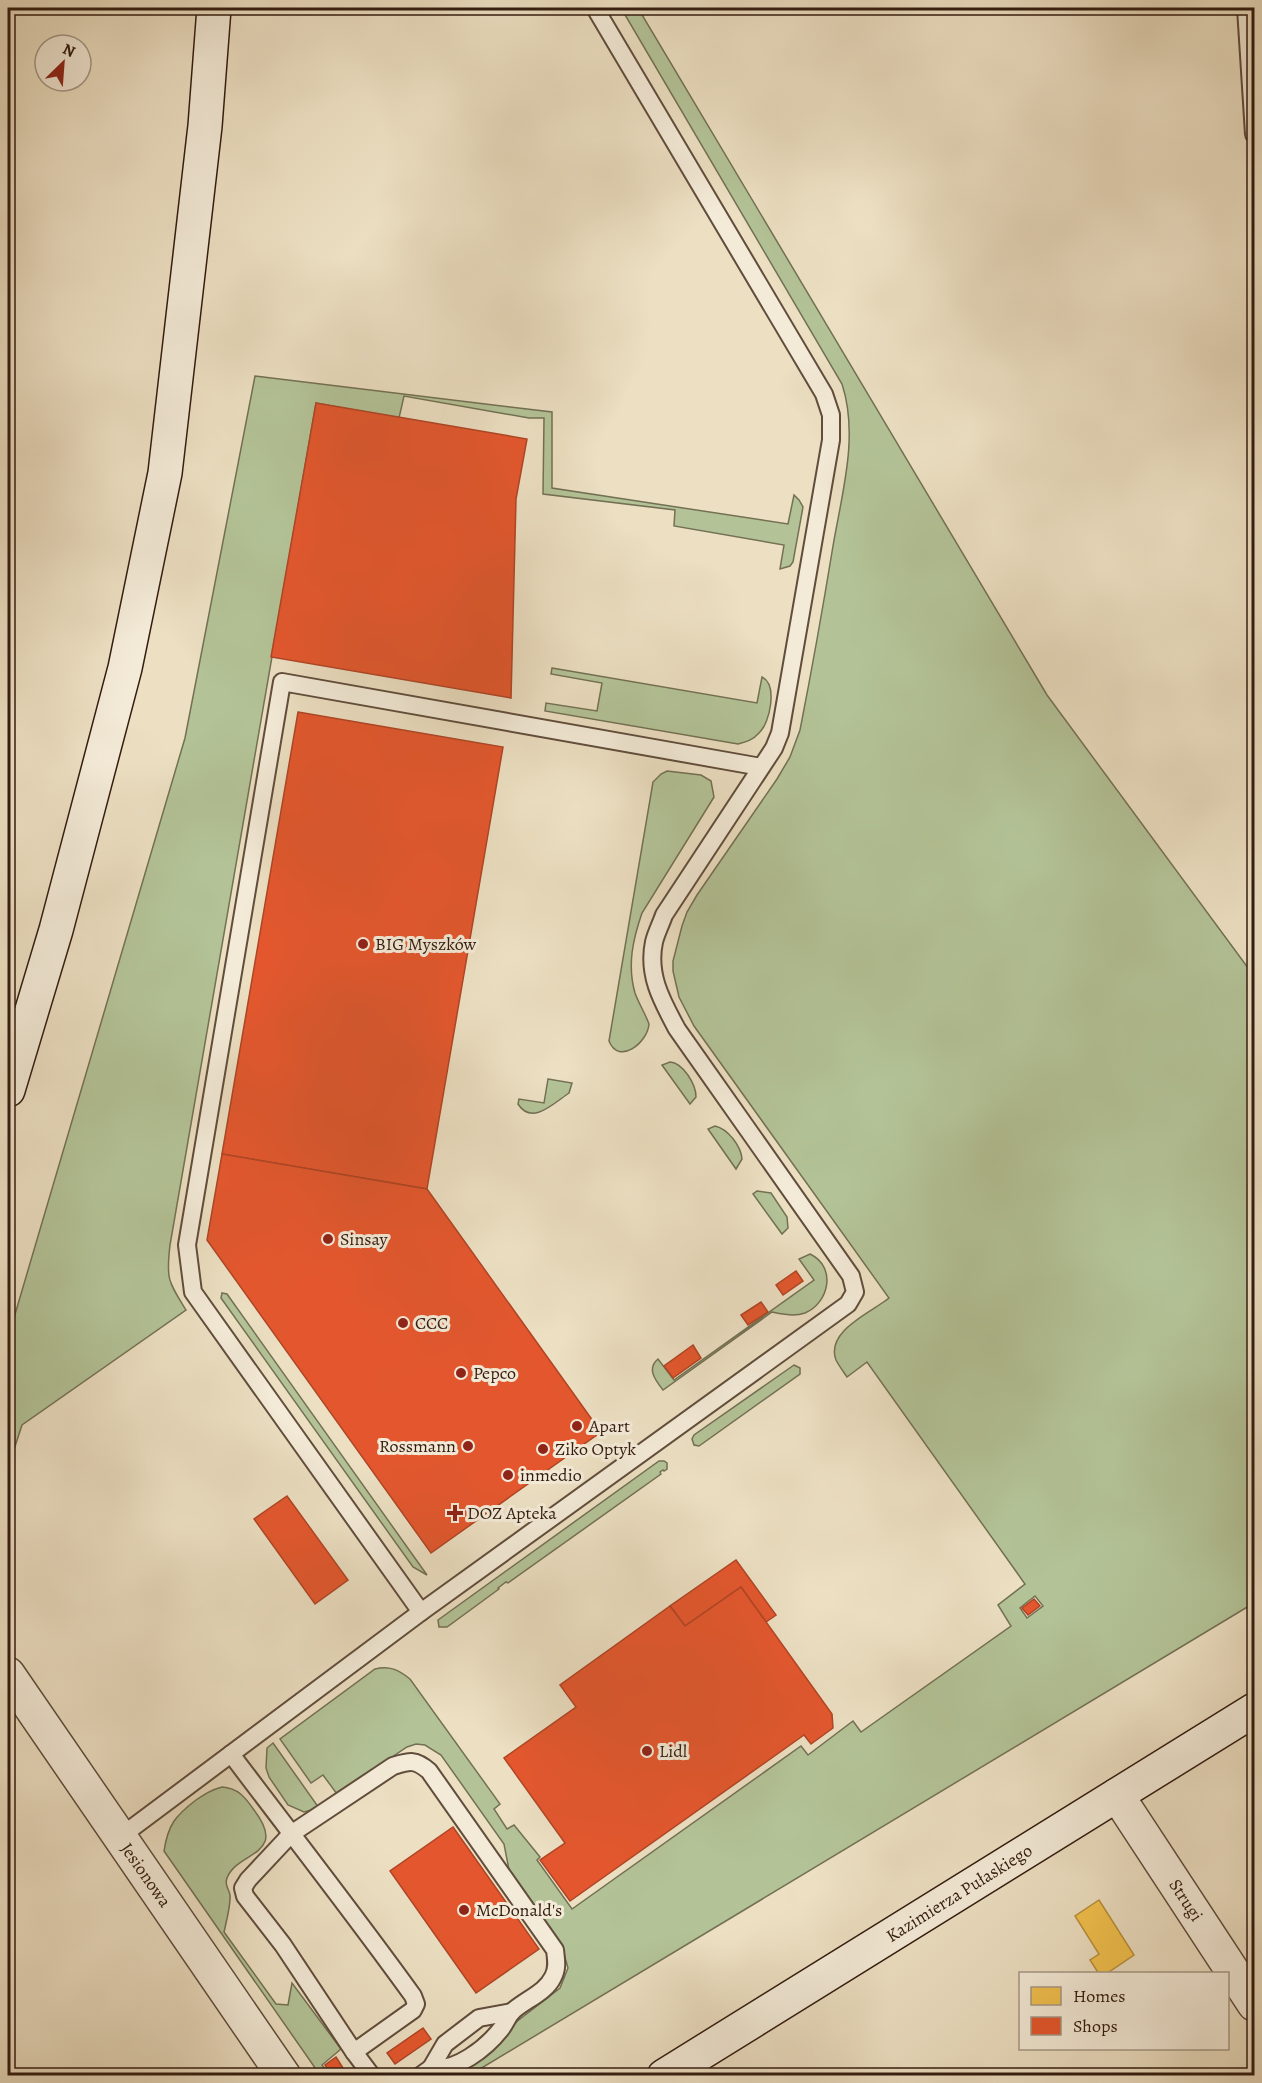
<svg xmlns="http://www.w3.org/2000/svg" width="1262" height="2083" font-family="Alegreya,serif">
	<rect width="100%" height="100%" fill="#ecdfc2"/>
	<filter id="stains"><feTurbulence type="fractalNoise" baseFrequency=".00333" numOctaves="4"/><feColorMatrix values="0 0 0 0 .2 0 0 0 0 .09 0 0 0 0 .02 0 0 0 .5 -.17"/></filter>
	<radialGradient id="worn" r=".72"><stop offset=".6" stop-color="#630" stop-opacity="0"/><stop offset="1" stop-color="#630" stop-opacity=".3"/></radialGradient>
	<g fill="#b3c397" stroke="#737054" stroke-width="1.5" fill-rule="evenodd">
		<path d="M621,8H638L1047,695L1254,976V1603L470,2075H436L511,2026L560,1988L568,1968L562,1947L510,1875L504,1844L441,1755L425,1745L416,1744L407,1747L337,1794L323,1775L311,1783L280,1739L375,1669C389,1665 399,1670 410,1679L500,1804L494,1809L507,1829L514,1825L540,1857L537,1860L572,1909L801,1746L808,1755L853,1721L861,1732L1011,1626L998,1605L1025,1584L867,1362L847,1377C843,1371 839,1366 836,1360C825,1331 872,1312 889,1298L694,1026L679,997L673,971V961L682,926L687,912L697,895L777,779L790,757L800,730C812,669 823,607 833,546C842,493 859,436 842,384ZM1035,1596L1043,1606L1027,1618L1020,1608Z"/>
		<path d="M255,376L552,412V488L788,524L794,495L799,500L803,507L793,562L790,566L780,569L784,545L674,526L675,510L543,494L544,418H529L404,396L399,418L316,403L170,1245C166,1279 168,1281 186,1310L22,1425L8,1468V1338L185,738Z"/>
		<path d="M552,668L757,703L762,677C778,685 770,723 759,733C753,740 746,742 738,744L545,711L546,703L597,711L602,683L551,674Z"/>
		<path d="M667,771L701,775L711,781L714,797L642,913C633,939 627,965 635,993C639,1004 645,1013 649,1024C648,1042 619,1066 609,1041L653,782L661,774Z"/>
		<path d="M670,1062C683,1063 696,1084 696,1097L690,1104L662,1065Z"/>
		<path d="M548,1079L572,1083L569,1093C554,1103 532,1126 518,1104L519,1099L544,1103Z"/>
		<path d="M715,1126C728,1129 741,1146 742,1159L736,1169L708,1129Z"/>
		<path d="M757,1191L771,1193L787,1217L788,1228L782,1234L753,1194Z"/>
		<path d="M810,1254C837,1267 829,1303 805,1313C794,1317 782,1314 772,1312L663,1390C656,1381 646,1369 658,1359L674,1380L814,1280L799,1259Z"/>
		<path d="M222,1293L227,1294L427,1575L413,1567L221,1298Z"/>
		<path d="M794,1365L800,1368V1374L699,1446L694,1445L692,1439L694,1435Z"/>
		<path d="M659,1461H664L667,1463V1469L664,1471L663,1470L660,1472L661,1474L508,1583L506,1582L498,1588L499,1589L447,1627H439L438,1620Z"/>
		<path d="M273,1743L319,1808L304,1812L288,1805L269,1777L266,1768L267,1748Z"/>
		<path d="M222,1787C238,1788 245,1797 254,1810C289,1856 237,1851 227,1878C224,1886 229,1888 230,1895C231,1904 226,1923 224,1932L276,2004L288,2005L292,1983L341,2049L322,2065L330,2075H320L164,1851C168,1825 175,1816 196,1800C205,1794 211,1790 222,1787Z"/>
	</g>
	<path fill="#f2c14e" stroke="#b9903b" stroke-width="1.5" d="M1099,1900L1134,1955L1106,1974H1099L1090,1960L1099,1954L1075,1916Z"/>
	<g fill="#e4572e" stroke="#af4525" stroke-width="1.5">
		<path d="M316,403L527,439L516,499L511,698L271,657Z"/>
		<path d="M298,712L503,747L427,1189L222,1154Z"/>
		<path d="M222,1154L427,1189L601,1432L431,1553L207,1240Z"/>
		<path d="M796,1271L803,1281L783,1295L776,1285Z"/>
		<path d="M761,1302L768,1312L748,1325L741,1315Z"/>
		<path d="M693,1345L701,1358L673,1378L664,1366Z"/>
		<path d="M287,1496L348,1580L315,1604L254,1519Z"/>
		<path d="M736,1560L776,1615L766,1622L741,1587L685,1626L670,1606Z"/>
		<path d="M741,1587L832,1714L833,1728L811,1744L804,1735L570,1901L540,1860L565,1843L504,1758L576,1707L560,1685L670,1606L685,1626Z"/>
		<path d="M1034,1599L1040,1606L1028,1615L1022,1608Z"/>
		<path d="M453,1827L539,1949L476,1993L390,1871Z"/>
		<path d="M423,2028L431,2039L395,2064L387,2053Z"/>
		<path d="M336,2057L345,2071L339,2076H332L325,2065Z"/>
	</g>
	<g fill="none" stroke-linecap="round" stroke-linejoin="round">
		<defs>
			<g id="lane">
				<path d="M1246,8L1254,134"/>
				<path d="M421,1612L193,1292L187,1245L282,682L761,767"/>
				<path d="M231,1754C292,1835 354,1914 413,1996L416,2004L413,2010L354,2052L283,1945L245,1896L243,1888L248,1880L291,1834L393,1766C410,1761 415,1759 429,1771L555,1950C556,1959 558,1968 553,1977C546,1992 527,1999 514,2010C508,2015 506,2023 501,2029C486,2048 456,2072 431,2068L420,2076"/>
				<path d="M120,1837L421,1612L848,1304L855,1292L851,1276L677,1029C662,1001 647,975 654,942C656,933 661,924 664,915L774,748L780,733L831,440V415L824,394L595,8"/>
				<path d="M354,2052L372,2076"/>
				<path d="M431,2068L445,2044L479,2018L512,2012"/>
			</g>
			<g id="street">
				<path d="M8,1674L284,2076"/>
				<path d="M1117,1795L1254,2004"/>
			</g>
			<g id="secondary">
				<path d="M8,1090L56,930L125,668L165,473L205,126L214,8"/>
				<path d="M664,2076L1254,1710"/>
			</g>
		</defs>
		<use href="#lane" stroke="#614d3c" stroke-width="20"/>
		<use href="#street" stroke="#614d3c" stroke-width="36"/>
		<use href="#secondary" stroke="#331c10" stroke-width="36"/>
		<use href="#lane" stroke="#f3ead7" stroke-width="16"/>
		<use href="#street" stroke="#f3ead7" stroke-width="33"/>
		<use href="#secondary" stroke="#f3ead7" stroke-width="33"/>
	</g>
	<g fill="#8f2418" stroke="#f3ead7" stroke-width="2">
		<circle cx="363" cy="944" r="6"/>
		<circle cx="328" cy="1239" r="6"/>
		<circle cx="403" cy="1323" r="6"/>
		<circle cx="461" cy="1373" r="6"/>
		<circle cx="577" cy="1426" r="6"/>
		<circle cx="468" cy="1446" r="6"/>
		<circle cx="543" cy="1449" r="6"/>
		<circle cx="508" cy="1475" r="6"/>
		<path d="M452 1504h6v6h6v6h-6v6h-6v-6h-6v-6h6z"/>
		<circle cx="647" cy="1751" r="6"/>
		<circle cx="464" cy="1910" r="6"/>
	</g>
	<g text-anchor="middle" stroke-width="6" stroke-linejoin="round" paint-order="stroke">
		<g font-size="18" fill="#331c10" stroke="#f3ead7" text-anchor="start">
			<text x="375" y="950">BIG Myszków</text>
			<text x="340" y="1245">Sinsay</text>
			<text x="415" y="1329">CCC</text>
			<text x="473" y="1379">Pepco</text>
			<text x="589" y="1432">Apart</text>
			<text x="456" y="1452" text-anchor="end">Rossmann</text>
			<text x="555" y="1455">Ziko Optyk</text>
			<text x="520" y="1481">inmedio</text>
			<text x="467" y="1519">DOZ Apteka</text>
			<text x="659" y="1757">Lidl</text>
			<text x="476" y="1916">McDonald's</text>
		</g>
		<g font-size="18" fill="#331c10" stroke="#f3ead7">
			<text transform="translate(146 1875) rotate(55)" y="6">Jesionowa</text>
			<text transform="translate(959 1893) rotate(-32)" y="6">Kazimierza Pułaskiego</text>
			<text transform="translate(1186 1900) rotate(57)" y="6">Strugi</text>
		</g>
	</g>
	<rect width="1262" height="2083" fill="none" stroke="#ecdfc2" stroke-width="30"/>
	<rect x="9" y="9" width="1244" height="2065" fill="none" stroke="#331c10" stroke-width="3"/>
	<rect x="15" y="15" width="1232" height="2053" fill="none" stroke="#331c10" stroke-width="1.5"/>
	<rect x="1019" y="1972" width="210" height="78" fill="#f3ead7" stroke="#a69887" stroke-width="1.5"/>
	<rect x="1031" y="1987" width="30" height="18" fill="#f2c14e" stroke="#a69887" stroke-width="1.5"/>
	<text x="1073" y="2002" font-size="18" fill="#331c10">Homes</text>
	<rect x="1031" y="2017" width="30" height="18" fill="#e4572e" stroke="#a69887" stroke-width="1.5"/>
	<text x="1073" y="2032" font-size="18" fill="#331c10">Shops</text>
	<g transform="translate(63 63) rotate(25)"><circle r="28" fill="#f3ead7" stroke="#a69887" stroke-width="1.5"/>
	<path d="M0-4.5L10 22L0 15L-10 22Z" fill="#8f2418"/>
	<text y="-9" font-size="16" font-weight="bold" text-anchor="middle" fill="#331c10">N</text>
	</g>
	<rect width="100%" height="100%" filter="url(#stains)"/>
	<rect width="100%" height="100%" fill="url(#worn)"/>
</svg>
